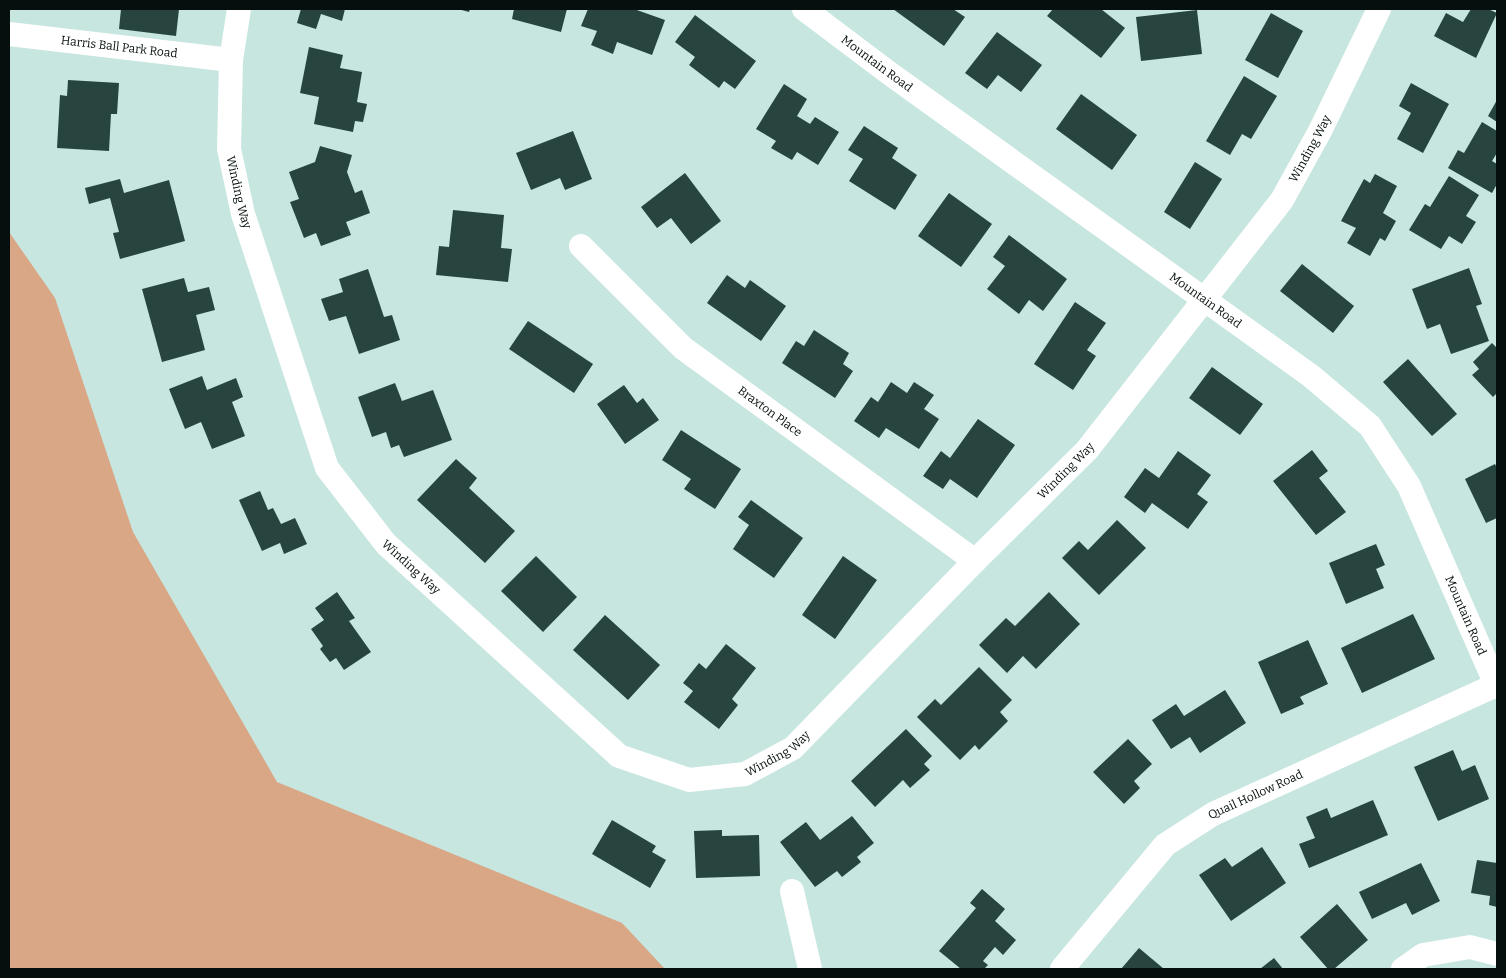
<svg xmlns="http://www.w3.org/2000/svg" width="1506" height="978" font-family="Bitter,serif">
	<rect width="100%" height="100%" fill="#c6e6df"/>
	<path fill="#daa786" d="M9,232L55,298L133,532L277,782L622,923L665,969H9Z"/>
	<g fill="#28443e">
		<path d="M121,9H179L176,36L119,29Z"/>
		<path d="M301,9H345L342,21L321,14L316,29L297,23Z"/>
		<path d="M458,9H470L469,12Z"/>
		<path d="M514,9H567L561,32L512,19Z"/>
		<path d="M588,9H634L665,20L652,55L617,42L613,54L591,45L597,31L581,26Z"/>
		<path d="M893,9H953L965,17L944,46Z"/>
		<path d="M1053,9H1101L1125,28L1101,58L1047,16Z"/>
		<path d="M1471,9H1488L1497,13L1476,58L1434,36L1446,13L1463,22Z"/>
		<path d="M1197,10L1202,54L1141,61L1136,17Z"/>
		<path d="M1271,13L1303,31L1278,78L1245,60Z"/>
		<path d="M695,15L756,61L735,89L724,81L719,88L689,65L695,57L675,42Z"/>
		<path d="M997,32L1042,65L1021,92L998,75L987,89L965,73Z"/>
		<path d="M309,47L343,55L340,68L362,72L357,102L367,104L363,122L355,121L353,132L314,124L319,97L300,93Z"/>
		<path d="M1244,76L1277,96L1251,139L1242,134L1230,155L1206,141Z"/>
		<path d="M68,80L119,83L117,114H111L109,151L57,148L60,95L67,96Z"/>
		<path d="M1411,83L1449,104L1423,153L1397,139L1411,113L1399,106Z"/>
		<path d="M784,84L807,99L797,116L810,124L815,117L839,132L818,165L797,152L792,160L771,148L776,141L756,129Z"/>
		<path d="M1081,94L1137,135L1112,170L1056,129Z"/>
		<path d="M1497,100V122L1488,116Z"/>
		<path d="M1482,122L1497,131V153L1492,161L1497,164V184L1492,193L1448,168L1458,150L1464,153Z"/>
		<path d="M864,126L898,148L892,158L917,175L895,210L849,181L863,159L848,150Z"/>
		<path d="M573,131L592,179L565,190L560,178L531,190L516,153Z"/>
		<path d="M320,146L352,155L347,172L355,193L362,190L370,213L346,222L351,235L321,246L316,233L304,238L290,202L299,199L289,172L315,162Z"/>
		<path d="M1195,162L1222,179L1190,229L1164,212Z"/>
		<path d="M685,173L721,221L691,244L671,218L657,228L641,207Z"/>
		<path d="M1375,174L1397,186L1383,213L1396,221L1385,241L1380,238L1370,256L1347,243L1356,228L1341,221L1364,179L1370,183Z"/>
		<path d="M1449,176L1479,195L1466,216L1476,222L1462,244L1449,236L1441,249L1409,230L1425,204L1430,207Z"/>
		<path d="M120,179L124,193L169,180L185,241L120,259L113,233L119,232L110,198L89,204L85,188Z"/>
		<path d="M949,193L992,224L961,267L918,236Z"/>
		<path d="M453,210L504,215L501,248L512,249L508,282L436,275L439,246L449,247Z"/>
		<path d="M1009,235L1067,279L1043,311L1029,300L1019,314L987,289L1005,266L993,257Z"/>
		<path d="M1302,264L1354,306L1333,333L1280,291Z"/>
		<path d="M1469,268L1482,304L1476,306L1489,341L1451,354L1440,324L1427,329L1412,289Z"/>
		<path d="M368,269L384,317L392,315L400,340L359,354L346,316L329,321L321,299L343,292L339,279Z"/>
		<path d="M727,275L745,288L750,280L786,306L761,341L707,303Z"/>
		<path d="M184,278L188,292L209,287L215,310L196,315L205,350L162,362L142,289Z"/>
		<path d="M1075,302L1106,323L1087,350L1096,356L1073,390L1034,364Z"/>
		<path d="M528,321L593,364L574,393L509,349Z"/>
		<path d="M814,330L849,353L843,364L853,371L835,398L782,363L796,341L804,346Z"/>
		<path d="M1492,343L1497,348V393L1493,397L1472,375L1479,369L1473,362Z"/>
		<path d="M1408,359L1457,414L1432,436L1383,382Z"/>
		<path d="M1212,367L1263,404L1240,435L1189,398Z"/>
		<path d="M202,376L207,390L236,378L243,397L232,402L245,436L212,449L201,422L185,429L169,389Z"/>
		<path d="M891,382L907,393L914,382L934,395L924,409L939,419L919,449L886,428L879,438L854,421L871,397L878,402Z"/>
		<path d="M395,383L402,401L433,390L452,440L404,457L399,445L391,448L386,432L372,437L358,397Z"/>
		<path d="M624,385L637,403L643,398L659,420L625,444L597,404Z"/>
		<path d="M978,419L1015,445L977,498L950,479L943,489L923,476L941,451L950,458Z"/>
		<path d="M681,430L741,469L715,509L684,489L691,479L662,460Z"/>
		<path d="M1312,450L1328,471L1319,478L1346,512L1316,535L1273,481Z"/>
		<path d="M1178,451L1211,475L1197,494L1208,502L1188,529L1152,503L1145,513L1124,497L1145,468L1159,478Z"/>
		<path d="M456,459L477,478L469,488L515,531L485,563L417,500Z"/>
		<path d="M1495,464L1497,468V518L1486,523L1465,479Z"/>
		<path d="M260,491L268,510L273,508L281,524L295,518L307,544L284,554L280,543L262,551L239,500Z"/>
		<path d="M751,500L803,538L774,578L733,549L749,525L738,517Z"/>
		<path d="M1117,520L1146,548L1099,595L1062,558L1079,541L1088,550Z"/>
		<path d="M1376,544L1385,565L1376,569L1384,588L1346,604L1329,563Z"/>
		<path d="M536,556L577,597L543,632L501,591Z"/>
		<path d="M843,556L877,580L835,639L802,615Z"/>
		<path d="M337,592L355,618L349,621L371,652L344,670L336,658L330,662L320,649L323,646L311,629L324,620L315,608Z"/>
		<path d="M1049,592L1080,624L1036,669L1023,656L1007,673L979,645L1006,618L1015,626Z"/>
		<path d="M1413,614L1435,659L1362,693L1341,648Z"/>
		<path d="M605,615L660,665L628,700L573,650Z"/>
		<path d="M1308,640L1328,684L1300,697L1304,704L1281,714L1258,662Z"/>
		<path d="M726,644L756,668L732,699L738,705L719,729L684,702L693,691L683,683L699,663L706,669Z"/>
		<path d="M979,667L1012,700L1000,712L1008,721L979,750L975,745L960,760L917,717L935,699L941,705Z"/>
		<path d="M1225,690L1246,723L1200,753L1190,737L1171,749L1152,720L1176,704L1184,716Z"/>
		<path d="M906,729L932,756L924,764L930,770L910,788L903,780L875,807L851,781Z"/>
		<path d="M1128,739L1152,764L1134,781L1140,788L1124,804L1093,772Z"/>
		<path d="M1453,750L1462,771L1475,765L1489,799L1438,821L1414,767Z"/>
		<path d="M1373,800L1388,835L1309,868L1299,844L1315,838L1306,817L1327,808L1331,818Z"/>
		<path d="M852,816L874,843L857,857L861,862L842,877L837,871L815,887L780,842L806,822L820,840Z"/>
		<path d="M612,820L656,846L652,852L666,860L650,888L592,854Z"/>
		<path d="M722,830V836L759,835L760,876L696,878L694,831Z"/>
		<path d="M1262,847L1286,883L1231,921L1199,875L1225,858L1232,867Z"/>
		<path d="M1477,860L1497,863V907L1489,905L1490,896L1471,893Z"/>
		<path d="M1421,863L1440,901L1412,915L1406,903L1372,919L1359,892Z"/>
		<path d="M982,889L1005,909L995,921L1016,940L1003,955L995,947L983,961L988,965L984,969H961L939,951L976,908L970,903Z"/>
		<path d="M1337,904L1368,940L1334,969H1328L1300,937Z"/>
		<path d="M1139,948L1164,969H1121Z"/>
		<path d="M1274,958L1283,969H1260Z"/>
	</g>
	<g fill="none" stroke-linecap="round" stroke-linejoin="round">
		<g stroke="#fff" stroke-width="24">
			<path id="s1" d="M239,9L231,60L229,149L243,214L327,468L386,544L619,756L689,780L745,774L793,748L975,561L1087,450L1282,200L1320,131L1379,9"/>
			<path id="s2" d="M804,9L889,73L1311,376L1370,426L1409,486L1497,687"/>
			<path id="s3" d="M9,34L231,60"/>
			<path id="s4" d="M581,246L683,348L975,561"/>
			<path d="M792,891L810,969"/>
			<path id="s5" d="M1062,969L1165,845L1213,814L1496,685"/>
			<path d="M1403,969L1423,955L1470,947L1497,954"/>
		</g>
	</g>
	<g text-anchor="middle" stroke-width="5" stroke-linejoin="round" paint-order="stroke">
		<g font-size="12" fill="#050f0d" stroke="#d3f3ec">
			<text dy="4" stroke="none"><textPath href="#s3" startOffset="111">Harris Ball Park Road</textPath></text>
			<text dy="4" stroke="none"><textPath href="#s2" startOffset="91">Mountain Road</textPath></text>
			<text dy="4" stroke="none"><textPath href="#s1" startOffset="1865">Winding Way</textPath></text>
			<text dy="4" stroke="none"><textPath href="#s1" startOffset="185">Winding Way</textPath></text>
			<text dy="4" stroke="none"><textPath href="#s2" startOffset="496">Mountain Road</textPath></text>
			<text dy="4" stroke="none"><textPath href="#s4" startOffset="252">Braxton Place</textPath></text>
			<text dy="4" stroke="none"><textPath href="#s1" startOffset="1460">Winding Way</textPath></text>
			<text dy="4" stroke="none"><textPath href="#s1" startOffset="605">Winding Way</textPath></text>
			<text dy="4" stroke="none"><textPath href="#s2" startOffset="916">Mountain Road</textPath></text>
			<text dy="4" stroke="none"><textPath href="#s1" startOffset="1055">Winding Way</textPath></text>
			<text dy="4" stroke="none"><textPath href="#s5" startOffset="265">Quail Hollow Road</textPath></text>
		</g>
	</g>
	<rect width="1506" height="978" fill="none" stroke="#050f0d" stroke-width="20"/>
</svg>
